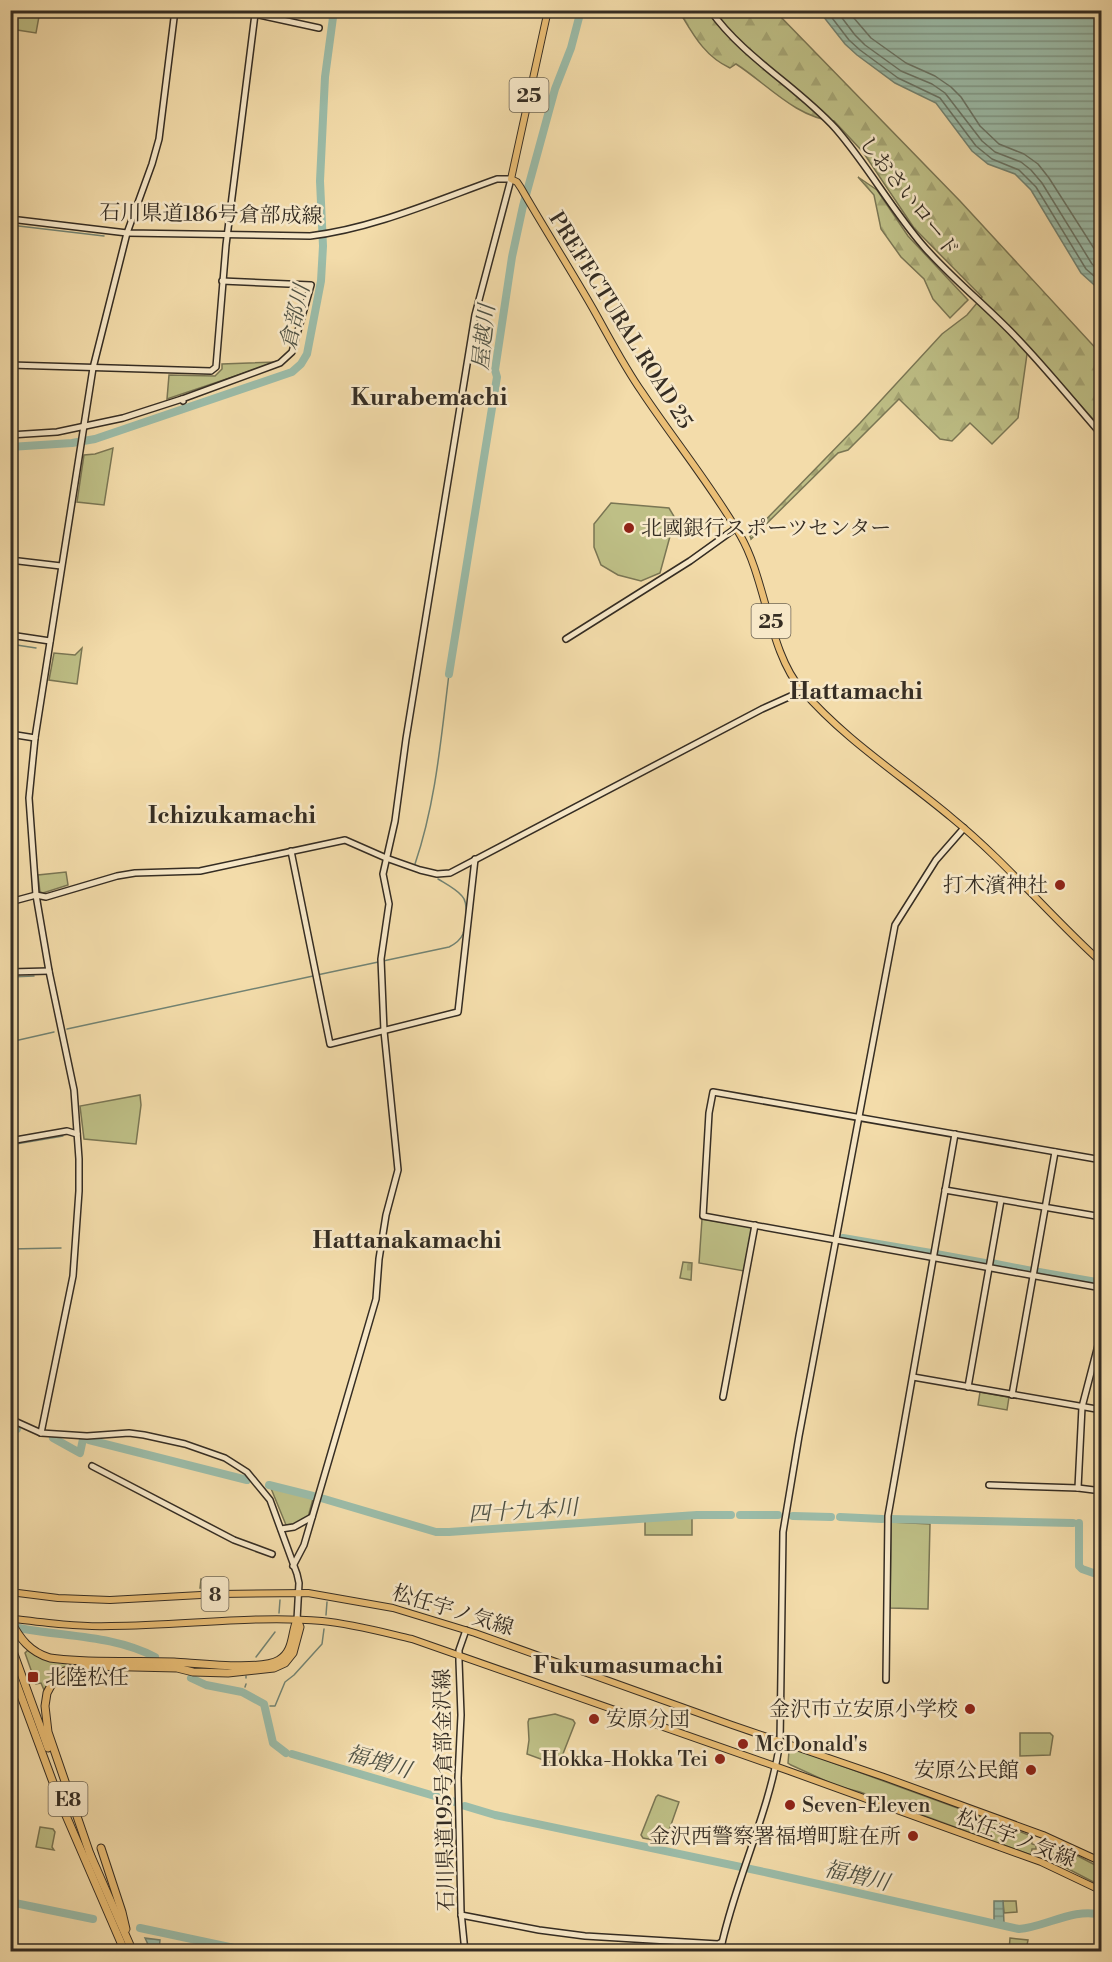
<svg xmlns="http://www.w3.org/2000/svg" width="1112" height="1962" font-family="'Libre Bodoni','Noto Serif JP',serif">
	<defs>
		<pattern id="forest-firs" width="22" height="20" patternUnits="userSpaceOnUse" patternTransform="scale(1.5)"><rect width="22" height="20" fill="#bebf86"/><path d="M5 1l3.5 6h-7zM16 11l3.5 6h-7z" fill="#a4a473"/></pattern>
		<pattern id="cemetery-stones" width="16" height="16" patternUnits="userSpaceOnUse" patternTransform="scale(1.5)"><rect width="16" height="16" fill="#bebf86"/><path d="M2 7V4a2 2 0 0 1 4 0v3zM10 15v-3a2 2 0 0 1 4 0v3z" fill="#a4a473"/></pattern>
		<pattern id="water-rules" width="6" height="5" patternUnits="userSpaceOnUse" patternTransform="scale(1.5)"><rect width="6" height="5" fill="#9bbca9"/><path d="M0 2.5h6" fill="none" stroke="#7f9989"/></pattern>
	</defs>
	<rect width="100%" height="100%" fill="#f3dcaa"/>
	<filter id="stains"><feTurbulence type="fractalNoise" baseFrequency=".00333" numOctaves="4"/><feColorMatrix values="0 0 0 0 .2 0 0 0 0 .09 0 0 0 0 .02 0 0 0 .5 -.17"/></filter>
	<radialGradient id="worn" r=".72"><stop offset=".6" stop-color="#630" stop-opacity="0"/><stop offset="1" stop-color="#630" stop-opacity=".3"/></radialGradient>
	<g fill="#bebf86" stroke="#7a7654" stroke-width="1.5">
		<path d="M11,10L40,11L36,33L11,29Z"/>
		<path d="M277,362L167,399L169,375L215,376L222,369V364Z"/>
		<path d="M113,448L104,505L77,502L84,455L95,454Z"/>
		<path d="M611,503L669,508L675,518L660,573L641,581L618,575L601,565L594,547V524Z"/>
		<path d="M82,648L77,684L49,680L54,653L75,655Z"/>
		<path d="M66,872L68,885L43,893L40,892L38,875Z"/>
		<path d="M140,1095L141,1105L136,1144L84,1139L80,1106Z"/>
		<path d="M702,1219L753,1227L744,1271L699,1263Z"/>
		<path d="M980,1392L1009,1397L1007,1410L978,1405Z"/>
		<path d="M270,1486L313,1499L308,1517L294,1524L286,1525Z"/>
		<path d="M692,1517V1535H645V1521Z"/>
		<path d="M891,1522L930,1524L928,1609L890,1608Z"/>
		<path d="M28,1650C43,1662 60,1662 78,1663C63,1668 52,1675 44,1690L41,1683L36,1684L25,1653Z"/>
		<path d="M555,1714L573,1720L575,1723L559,1764L557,1765L527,1754L529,1740L528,1722L529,1719Z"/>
		<path d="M1020,1733H1050L1053,1736L1050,1755L1020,1756Z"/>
		<path d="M789,1751H801L996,1822L1031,1836L1032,1844L1036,1845V1849H1032L1031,1855L860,1792L837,1786L791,1765L788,1763Z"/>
		<path d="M658,1795L679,1802L665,1842L643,1838L641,1835L656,1797Z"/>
		<path d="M40,1827L53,1829L55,1832L52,1847L54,1850L36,1847Z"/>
		<path d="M1051,1842L1101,1868V1886L1051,1860L1047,1853V1846Z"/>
		<path d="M1003,1901H1016L1017,1912L1004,1913Z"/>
		<path d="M1010,1938L1028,1940L1026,1951H1009Z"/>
	</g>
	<g fill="url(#forest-firs)" stroke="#7a7654" stroke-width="1.5">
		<path d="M679,11H775L960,201L1101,354V428L1028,347L1018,418L992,444L970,423L952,441L940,439L899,399L848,450L838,453L751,539L750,536L860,423L942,334L967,315L982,297L914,228L863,152L834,121C796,118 766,83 736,64L730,68C704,56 693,34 679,11Z"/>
		<path d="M858,177L877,190L908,236L968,300L950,318L933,299L924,279L901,257L881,229L874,195Z"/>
	</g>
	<g fill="url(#cemetery-stones)" stroke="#7a7654" stroke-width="1.5">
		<path d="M683,1262L692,1263L691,1280L680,1278Z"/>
		<path d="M201,1579L228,1582L227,1587L200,1588Z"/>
	</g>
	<g fill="url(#water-rules)" stroke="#728373" stroke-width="1.5">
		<path d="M819,11H1101V291L1081,273L1031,190L1015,174L988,164L972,151L936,103L895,83L857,55L845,44Z"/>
		<path d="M994,1901H1003L1004,1923L994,1921Z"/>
		<path d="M145,1938L160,1940L159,1951H151Z"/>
	</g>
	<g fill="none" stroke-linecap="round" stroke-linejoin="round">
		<g stroke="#687466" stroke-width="1.5">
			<path d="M826,10L849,40L860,50L898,78L940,98L976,146L992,159L1019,170L1036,187L1086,269L1102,283"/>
			<path d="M836,10L855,35L865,45L901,71L932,84L945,93L982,141L995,152L1021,162L1031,170L1042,183L1092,264L1102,273"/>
			<path d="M847,10L871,38L906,63L935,76L951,87L961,97L980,126L999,144L1024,154L1038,164L1049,178L1102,261"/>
		</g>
		<g stroke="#728373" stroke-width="1.5">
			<path d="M10,225L104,236"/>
			<path d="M10,644L36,648"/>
			<path d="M415,864C436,802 441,738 449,674"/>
			<path d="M317,975L449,947C455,944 460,941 463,934C466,925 469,903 462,896C456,889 446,884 438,879"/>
			<path d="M10,977L34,976"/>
			<path d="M67,1029L313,976"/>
			<path d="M10,1042L54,1032"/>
			<path d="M10,1145L63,1136"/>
			<path d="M10,1249L61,1248"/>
			<path d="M279,1613L280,1600"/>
			<path d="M326,1615L327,1602"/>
			<path d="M256,1657L275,1632"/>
			<path d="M246,1678V1676"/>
			<path d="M245,1687L246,1684"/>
			<path d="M243,1693L244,1692"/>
			<path d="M264,1704L267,1705"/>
			<path d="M270,1706H275L285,1682L294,1675L322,1644L324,1629"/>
		</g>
		<g stroke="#9bbca9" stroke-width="8">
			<path d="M10,447L72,443L95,439L292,372L301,364L307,354L321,281L323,246L320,181L325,77L334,10"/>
			<path d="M449,674L497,377L495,370L512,257L523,206L555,89L571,48L581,10"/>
			<path d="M843,1238L931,1253"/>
			<path d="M936,1254L985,1263"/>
			<path d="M991,1263L1032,1271"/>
			<path d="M1039,1272L1102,1283"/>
			<path d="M10,1427L17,1429"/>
			<path d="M53,1438L80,1453L83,1439"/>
			<path d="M89,1440L247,1480"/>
			<path d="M269,1485L313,1496"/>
			<path d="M321,1498L436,1532H449L697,1515H731"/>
			<path d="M740,1515H778"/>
			<path d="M793,1516L831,1517"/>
			<path d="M840,1517L882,1519"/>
			<path d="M890,1519L1073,1523"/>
			<path d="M1079,1523V1566L1082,1569L1102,1576"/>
			<path d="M19,1628C64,1637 113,1635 155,1657"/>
			<path d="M191,1678L206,1685L242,1692L264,1704L273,1743L286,1753"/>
			<path d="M292,1754L455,1802"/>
			<path d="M465,1806L495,1815L769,1873L1019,1929C1046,1927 1074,1907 1102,1915"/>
			<path d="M10,1902L93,1919"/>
			<path d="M140,1928L253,1952"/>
		</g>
		<defs>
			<g id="secondary">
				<path d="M236,10L319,28"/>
				<path d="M710,10C744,58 797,86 836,129C869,167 893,212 926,249C954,280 986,306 1014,335C1045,367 1073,402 1102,435"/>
				<path d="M10,219L127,233L310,236C372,229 438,200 497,179H511L475,315L406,739L395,821L383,874L389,904L381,959L384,1031L398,1170L386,1215L379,1259L376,1299L304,1545L293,1566"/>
				<path d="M10,365L211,371L216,367L226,245L255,14"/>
				<path d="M182,399L280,363L292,352L311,285L222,281"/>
				<path d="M10,435L57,432L123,418L182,399L183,401"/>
				<path d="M10,560L61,566"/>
				<path d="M10,635L50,641"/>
				<path d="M566,639L690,561L736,528"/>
				<path d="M10,734L35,738"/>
				<path d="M291,851L330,1044L458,1012L475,859"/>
				<path d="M10,902L36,895L46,897L117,876L135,873L200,871L345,840L386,858L420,870L437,874L450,873L762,709L802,691"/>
				<path d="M10,972L49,971"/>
				<path d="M10,1141L67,1131L77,1134"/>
				<path d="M1102,1160L713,1092L709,1113L703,1216L1102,1288"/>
				<path d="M945,1190L1102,1217"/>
				<path d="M913,1377L1102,1410"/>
				<path d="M968,1387L1001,1200"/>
				<path d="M1012,1395L1055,1152"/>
				<path d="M723,1397L755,1225"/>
				<path d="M10,1419L41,1433L87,1436L129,1433L144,1435L185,1444L225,1458L247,1472L270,1500L297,1574L299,1583L297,1620"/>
				<path d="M41,1433L73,1276L79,1191V1159L74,1090L49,971L36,895L29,798L35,738L93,368L127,233L152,164L159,139L175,10"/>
				<path d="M92,1466L234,1540L272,1554"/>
				<path d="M989,1485L1078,1488L1102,1491"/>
				<path d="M1078,1488L1082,1407L1102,1330"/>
				<path d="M281,1529L294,1527L312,1517"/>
				<path d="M886,1680L888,1516L955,1134"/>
				<path d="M461,1915L539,1930L585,1936L718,1944L722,1942"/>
				<path d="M465,1952L461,1912L458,1778L461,1715L459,1661V1650L466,1630"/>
				<path d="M720,1952C735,1880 769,1814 780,1742L783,1532L799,1436L895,925L936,860L964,828"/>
			</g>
			<g id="primary">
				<path d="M548,10L511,179L517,182L521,188C544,228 569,267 592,307C608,335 623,365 642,392C674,440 711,485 740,535C766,579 769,653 802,690C845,740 902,776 952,818C1006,862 1050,916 1102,963"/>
				<path d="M10,1592L58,1598L110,1600L219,1594L308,1593L393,1608L475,1633L732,1725L884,1777L1043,1835L1102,1862"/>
				<path d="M15,1619C47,1623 79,1627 111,1626C182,1626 252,1615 322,1621C353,1624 382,1632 412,1639L789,1771L1041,1862L1102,1891"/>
			</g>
			<g id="highway">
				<path d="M10,1620C20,1639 30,1652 50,1658C91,1664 133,1660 174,1662C196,1663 261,1671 279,1660C294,1651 291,1634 297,1620"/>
				<path d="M10,1643L48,1748"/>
				<path d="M10,1666L61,1804L125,1952"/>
				<path d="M101,1848L122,1912L126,1929"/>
				<path d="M90,1854L133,1952"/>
				<path d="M91,1857L48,1732L45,1706L47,1693L54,1680L65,1671L89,1666L177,1668L193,1672L228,1673L274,1668L285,1663L293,1653L300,1627L297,1620"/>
			</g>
		</defs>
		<use href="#secondary" stroke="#352d23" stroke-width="8"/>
		<use href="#primary" stroke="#352d23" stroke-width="8"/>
		<use href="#highway" stroke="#352d23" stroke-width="9"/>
		<use href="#secondary" stroke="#f7e8c8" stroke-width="5"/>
		<use href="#primary" stroke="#eabe75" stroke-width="6"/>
		<use href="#highway" stroke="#eabe75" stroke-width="7"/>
	</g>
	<g fill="#8f2418" stroke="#f7e8c8" stroke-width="2">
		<circle cx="629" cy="528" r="6"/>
		<circle cx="1060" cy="885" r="6"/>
		<rect x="27" y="1671" width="12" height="12" rx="3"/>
		<circle cx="970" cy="1709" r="6"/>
		<circle cx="594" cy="1719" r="6"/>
		<circle cx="743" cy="1744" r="6"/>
		<circle cx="720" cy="1759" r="6"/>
		<circle cx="1031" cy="1770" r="6"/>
		<circle cx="790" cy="1805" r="6"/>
		<circle cx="913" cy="1836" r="6"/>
	</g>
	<g text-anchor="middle" stroke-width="5" stroke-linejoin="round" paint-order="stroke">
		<g fill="#f7e8c8" stroke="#6f6554" stroke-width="1.5">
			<rect x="509.5" y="78" width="39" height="34" rx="4.5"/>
			<rect x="751.5" y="604" width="39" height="34" rx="4.5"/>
			<rect x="201.5" y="1577" width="27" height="34" rx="4.5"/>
			<rect x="48.5" y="1782" width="39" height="34" rx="4.5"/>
		</g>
		<g font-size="20" font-weight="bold" fill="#352d23">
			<text x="529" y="102">25</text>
			<text x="771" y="628">25</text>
			<text x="215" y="1601">8</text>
			<text x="68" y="1806">E8</text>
		</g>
		<g font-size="21" fill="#352d23" stroke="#f7e8c8">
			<text transform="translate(909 196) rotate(52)" y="7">しおさいロード</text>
			<text transform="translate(211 214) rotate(1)" y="7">石川県道186号倉部成線</text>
			<text transform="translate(621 320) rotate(58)" y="7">PREFECTURAL ROAD 25</text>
			<text transform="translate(453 1610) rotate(17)" y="7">松任宇ノ気線</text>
			<text transform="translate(444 1790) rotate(-91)" y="7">石川県道195号倉部金沢線</text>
			<text transform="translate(1016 1838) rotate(21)" y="7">松任宇ノ気線</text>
		</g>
		<g font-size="21" fill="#352d23" stroke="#f7e8c8" text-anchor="start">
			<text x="641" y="535">北國銀行スポーツセンター</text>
			<text x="1048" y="892" text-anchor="end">打木濱神社</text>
			<text x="45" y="1684">北陸松任</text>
			<text x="958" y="1716" text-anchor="end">金沢市立安原小学校</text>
			<text x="606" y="1726">安原分団</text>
			<text x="755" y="1751">McDonald's</text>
			<text x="708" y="1766" text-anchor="end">Hokka-Hokka Tei</text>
			<text x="1019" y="1777" text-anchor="end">安原公民館</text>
			<text x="802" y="1812">Seven-Eleven</text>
			<text x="901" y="1843" text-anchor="end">金沢西警察署福増町駐在所</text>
		</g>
		<g font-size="22" font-style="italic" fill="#4e5144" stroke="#f7e8c8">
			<text transform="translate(294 317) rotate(-77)" y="8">倉部川</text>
			<text transform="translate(483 337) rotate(-84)" y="8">屋越川</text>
			<text transform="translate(523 1510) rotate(-4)" y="8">四十九本川</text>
			<text transform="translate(379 1761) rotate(16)" y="8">福増川</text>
			<text transform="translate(857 1875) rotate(13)" y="8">福増川</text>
		</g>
		<g font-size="24" font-weight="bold" fill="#352d23" stroke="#f7e8c8">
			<text x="429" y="405">Kurabemachi</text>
			<text x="856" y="699">Hattamachi</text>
			<text x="232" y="823">Ichizukamachi</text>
			<text x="407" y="1248">Hattanakamachi</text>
			<text x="628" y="1673">Fukumasumachi</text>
		</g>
	</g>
	<rect width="1112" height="1962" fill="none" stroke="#f3dcaa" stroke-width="36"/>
	<rect x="12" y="12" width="1088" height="1938" fill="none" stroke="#352d23" stroke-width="3"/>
	<rect x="18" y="18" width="1076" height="1926" fill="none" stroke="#352d23" stroke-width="1.5"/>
	<rect width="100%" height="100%" filter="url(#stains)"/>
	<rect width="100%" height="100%" fill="url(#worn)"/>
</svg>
